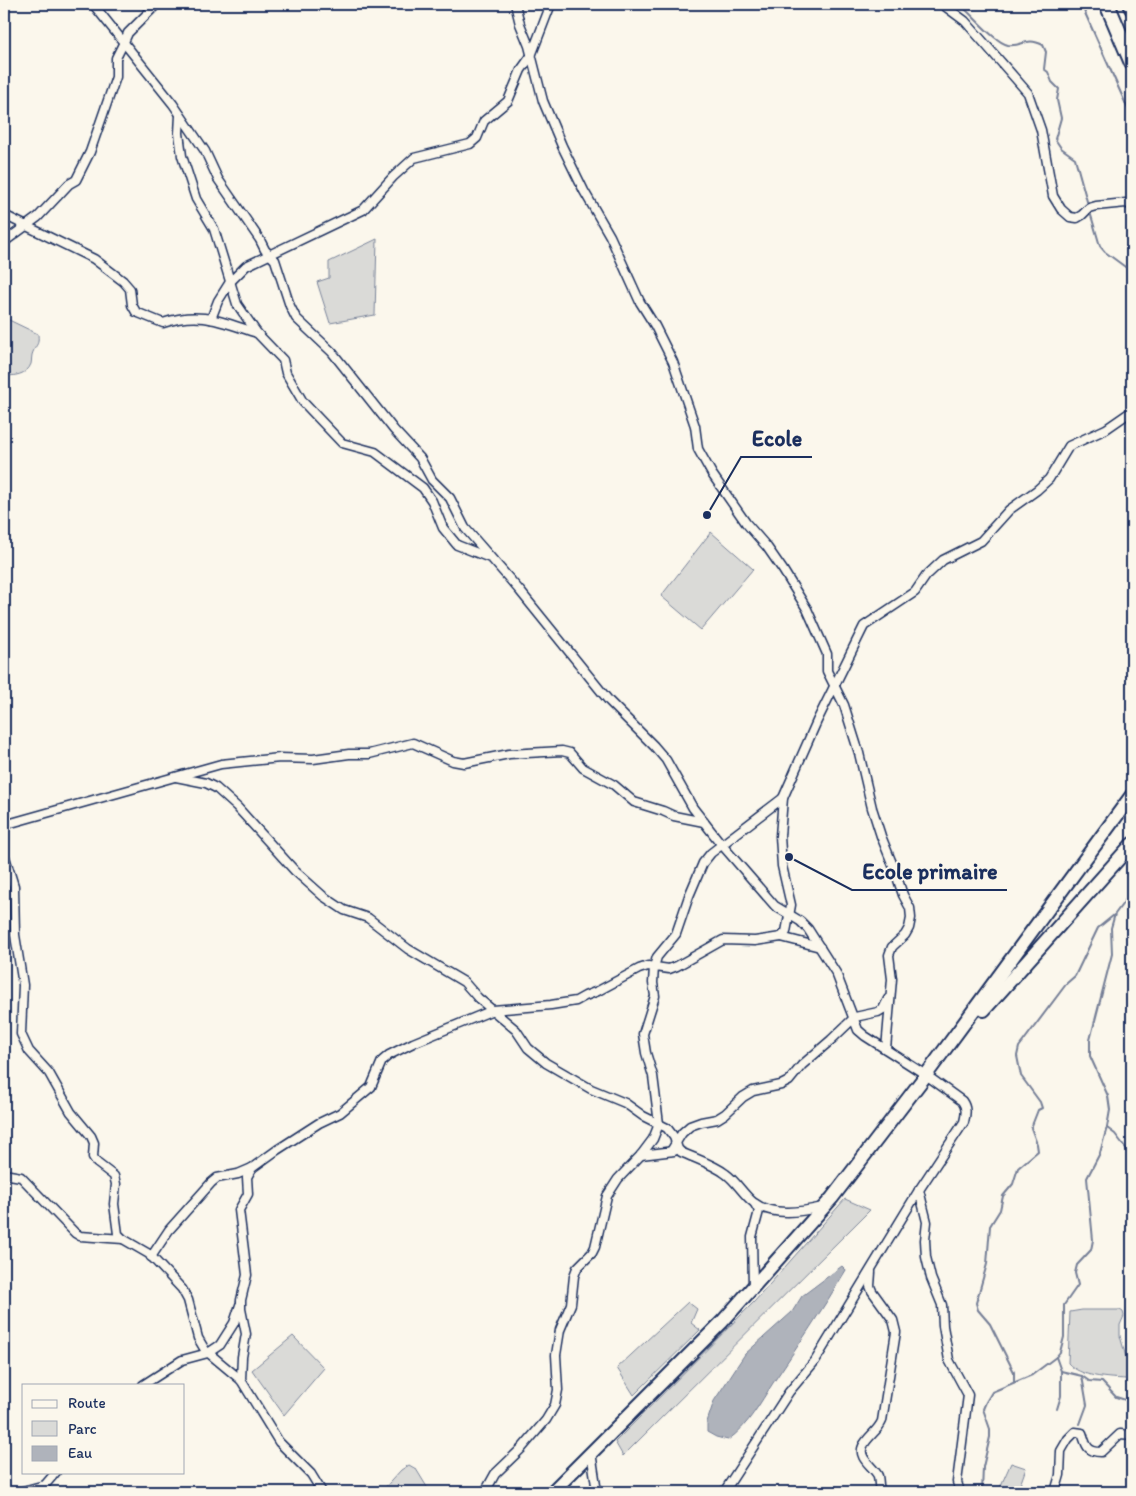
<svg xmlns="http://www.w3.org/2000/svg" width="1136" height="1496" font-family="Itim,sans-serif">
	<rect width="100%" height="100%" fill="#fbf7ec"/>
	<filter id="ink" filterUnits="userSpaceOnUse"><feTurbulence type="fractalNoise" baseFrequency=".02" numOctaves="2"/><feDisplacementMap in="SourceGraphic" scale="10" xChannelSelector="R" yChannelSelector="G"/><feConvolveMatrix kernelMatrix="1 2 1 2 8 2 1 2 1" color-interpolation-filters="sRGB"/></filter>
	<g filter="url(#ink)">
		<g fill="#dadad7" stroke="#7a849a">
			<path d="M377,239L375,315L330,323L317,282L329,278V262Z"/>
			<path d="M4,320H9L38,334C39,345 37,343 33,352C31,356 32,360 31,364C27,375 14,376 4,376Z"/>
			<path d="M711,532L753,569L701,630L661,596Z"/>
			<path d="M845,1199L870,1210L623,1456L615,1442L754,1302Z"/>
			<path d="M688,1302L697,1309L691,1323L700,1330L634,1395L617,1368Z"/>
			<path d="M1082,1310H1120L1123,1312L1124,1316L1120,1325V1336L1130,1371V1375L1126,1379C1108,1378 1080,1377 1068,1363L1070,1312Z"/>
			<path d="M293,1336L324,1368L284,1415L252,1370Z"/>
			<path d="M1011,1463L1026,1468L1020,1485L1030,1492H998Z"/>
			<path d="M409,1465L416,1469L430,1492H381L401,1470Z"/>
		</g>
		<path fill="#afb3bb" stroke="#747e96" d="M842,1266L846,1270C823,1309 798,1346 773,1383C760,1403 748,1426 728,1440L716,1437L707,1432V1422L714,1401L745,1354L792,1312L802,1296Z"/>
		<g fill="none" stroke-linecap="round" stroke-linejoin="round">
			<g stroke="#747e96" stroke-width="2">
				<path d="M964,4L965,9C975,18 995,42 1008,45C1023,47 1026,36 1043,45L1046,52L1044,69L1048,72L1052,82L1059,89L1057,100L1061,118L1055,139L1061,148L1075,158L1088,205"/>
				<path d="M1081,4L1132,118"/>
				<path d="M1090,212L1100,246L1105,252L1132,272"/>
				<path d="M1107,1128L1115,1134L1132,1156"/>
				<path d="M1056,1357L1061,1371L1082,1376L1089,1381L1102,1382L1116,1397L1132,1402"/>
				<path d="M1014,1382V1372L990,1324L978,1310L976,1303L987,1264L990,1226L1000,1210L1003,1196L1013,1184L1018,1168L1038,1151L1037,1144L1031,1128L1038,1110L1042,1108L1040,1102L1021,1076L1017,1056L1019,1047L1067,983L1075,976L1098,928L1114,915"/>
				<path d="M1057,1409L1061,1396V1371"/>
				<path d="M1080,1424L1087,1405L1082,1376"/>
				<path d="M982,1492L983,1467L990,1437V1429L983,1409L986,1402L992,1392L1032,1375L1056,1357L1060,1352L1064,1337V1305L1078,1285L1075,1273L1077,1265L1091,1250L1093,1240L1087,1178L1100,1153L1107,1127L1110,1110L1108,1096L1090,1056V1040L1112,954L1111,928L1115,914L1132,891"/>
			</g>
			<defs>
				<g id="street">
					<path d="M93,4L173,104L205,151L218,179L260,240L265,250L275,260L290,306L296,318L332,352L394,430L420,458L432,480L450,498L465,528L520,591L609,701L654,746L666,760L693,808L722,845L775,906L800,921L808,929L836,973L858,1030L865,1036L926,1075L962,1101C967,1108 966,1114 964,1122L919,1190L815,1361L789,1392L724,1492"/>
					<path d="M515,4L520,24L529,46L543,101L562,146L584,191L610,236L640,302L655,326L673,362L695,426L698,449L712,474L746,523L767,547L783,570L807,609L827,654V671L844,705L859,753L872,808L881,836L894,868L903,895L910,908L911,918L909,928L905,935L892,947L889,955L892,979L886,1049"/>
					<path d="M942,4L965,21L1028,93L1041,130L1053,196L1061,209L1070,217L1077,218L1082,215L1089,208L1096,206L1126,203L1132,206"/>
					<path d="M180,115L179,133L182,156L196,199L214,229L237,304L257,333L283,360L286,373L303,402L342,443L375,452L423,488L432,501L443,528L457,545L490,558"/>
					<path d="M4,215L94,259L123,281L130,289L132,305L136,312L163,323C200,310 222,322 257,333"/>
					<path d="M4,242L38,217L69,184L76,180L90,152L116,77V58L124,42L128,33L157,4"/>
					<path d="M211,319L218,301L230,282L246,266L363,210L393,177L414,158L470,144L477,138L484,121L508,101L521,70L531,56L551,4"/>
					<path d="M176,777L206,783L216,788L237,807L295,871L323,896L344,910L368,918L408,949L464,982L478,998L516,1030L528,1048L546,1063L591,1089L625,1103L643,1116L667,1128L674,1137L678,1149L681,1152C696,1159 713,1164 726,1174C736,1181 743,1194 753,1202C772,1217 801,1212 823,1207"/>
					<path d="M4,825L221,764L280,758L313,759L349,754H369L413,743L453,761L464,763L509,754L562,751L570,753L583,768L614,785L634,802L663,811L674,816L704,822"/>
					<path d="M4,854L14,886L15,935L23,985L21,1034L29,1051L49,1073L71,1112L91,1136L94,1143L93,1157L97,1163L114,1176L116,1184L114,1204L118,1234L123,1239L149,1254L182,1289L188,1300L198,1338L205,1350L241,1380L279,1442L311,1474L322,1492"/>
					<path d="M781,937L820,947"/>
					<path d="M671,1151L682,1133L690,1126L701,1122L717,1119L725,1114L743,1097L753,1091L781,1085L789,1081L802,1065L831,1040L855,1017L878,1012L883,1009L888,999"/>
					<path d="M641,1155L674,1151"/>
					<path d="M4,1174L21,1177L75,1233L80,1236L123,1239"/>
					<path d="M919,1190L927,1222L925,1240L926,1257L931,1278L942,1305L943,1326L949,1360L968,1395L957,1482L960,1492"/>
					<path d="M151,1257L169,1230L211,1183L217,1178L238,1174L252,1168L277,1150L319,1123L340,1113L371,1087L382,1061L389,1055L413,1043L493,1010L551,1005L576,1001L585,996L598,991L639,969L648,966L669,969L677,966L723,940L755,941L781,937L786,932L791,905L782,866L780,836L783,798L817,721L864,626L915,592L926,576L943,560L981,541L1009,510L1037,490L1049,479L1069,446L1106,429L1132,411"/>
					<path d="M871,1272L870,1286L872,1291L893,1320L896,1332L882,1421C878,1431 868,1436 863,1446C857,1458 874,1467 878,1476C879,1481 879,1488 880,1492"/>
					<path d="M753,1287L752,1237L759,1211L755,1204"/>
					<path d="M241,1380L242,1357L246,1334L241,1309V1300L247,1275L239,1210L248,1194L247,1177L252,1168"/>
					<path d="M143,1385L182,1360L208,1353L220,1345L234,1323L240,1305"/>
					<path d="M591,1452L597,1492"/>
					<path d="M19,1492L45,1485L56,1472"/>
					<path d="M485,1492L495,1474L522,1448L546,1420L555,1405L558,1390L556,1355L560,1330L571,1304L574,1276L577,1268L592,1253L595,1247L607,1196L618,1179L641,1155L653,1139L659,1124L653,1076L646,1053L643,1034L655,996L653,983L654,967L657,957L676,934L689,896L703,863L711,853L783,798"/>
					<path d="M1055,1492L1060,1475L1061,1451L1068,1439L1075,1432L1082,1433C1086,1444 1086,1452 1101,1452L1120,1434L1132,1435"/>
				</g>
				<g id="primary">
					<path d="M984,1010L1132,844"/>
					<path d="M552,1492L722,1322L832,1198L926,1075L1132,795"/>
				</g>
				<g id="highway">
					<path d="M1107,4L1132,63"/>
					<path d="M1130,4L1132,8"/>
				</g>
			</defs>
			<use href="#street" stroke="#1b2f5e" stroke-width="11"/>
			<use href="#primary" stroke="#1b2f5e" stroke-width="16"/>
			<use href="#highway" stroke="#1b2f5e" stroke-width="18"/>
			<use href="#street" stroke="#fbf7ec" stroke-width="8"/>
			<use href="#primary" stroke="#fbf7ec" stroke-width="12"/>
			<use href="#highway" stroke="#fbf7ec" stroke-width="14"/>
		</g>
	</g>
	<path fill="none" stroke="#1b2f5e" stroke-width="2" d="M707 515L741 457H812M789 857L852 890H1007"/>
	<g fill="#1b2f5e" stroke="#fbf7ec" stroke-width="2">
		<circle cx="707" cy="515" r="5"/>
		<circle cx="789" cy="857" r="5"/>
	</g>
	<g font-size="22" text-anchor="middle" font-weight="bold" fill="#1b2f5e" stroke="#fbf7ec" stroke-width="4" stroke-linejoin="round" paint-order="stroke">
		<text x="777" y="446">Ecole</text>
		<text x="930" y="879">Ecole primaire</text>
	</g>
	<rect width="1136" height="1496" fill="none" stroke="#fbf7ec" stroke-width="20"/>
	<rect x="10" y="10" width="1116" height="1476" fill="none" stroke="#1b2f5e" stroke-width="2" filter="url(#ink)"/>
	<rect x="22" y="1384" width="162" height="90" fill="#fbf7ec" stroke="#a1a7b3"/>
	<rect x="32" y="1400" width="25" height="8" fill="#fbf7ec" stroke="#a1a7b3"/>
	<text x="68" y="1408" font-size="15" fill="#1b2f5e">Route</text>
	<rect x="32" y="1421" width="25" height="15" fill="#dadad7" stroke="#a1a7b3"/>
	<text x="68" y="1434" font-size="15" fill="#1b2f5e">Parc</text>
	<rect x="32" y="1446" width="25" height="15" fill="#afb3bb" stroke="#a1a7b3"/>
	<text x="68" y="1458" font-size="15" fill="#1b2f5e">Eau</text>
</svg>
